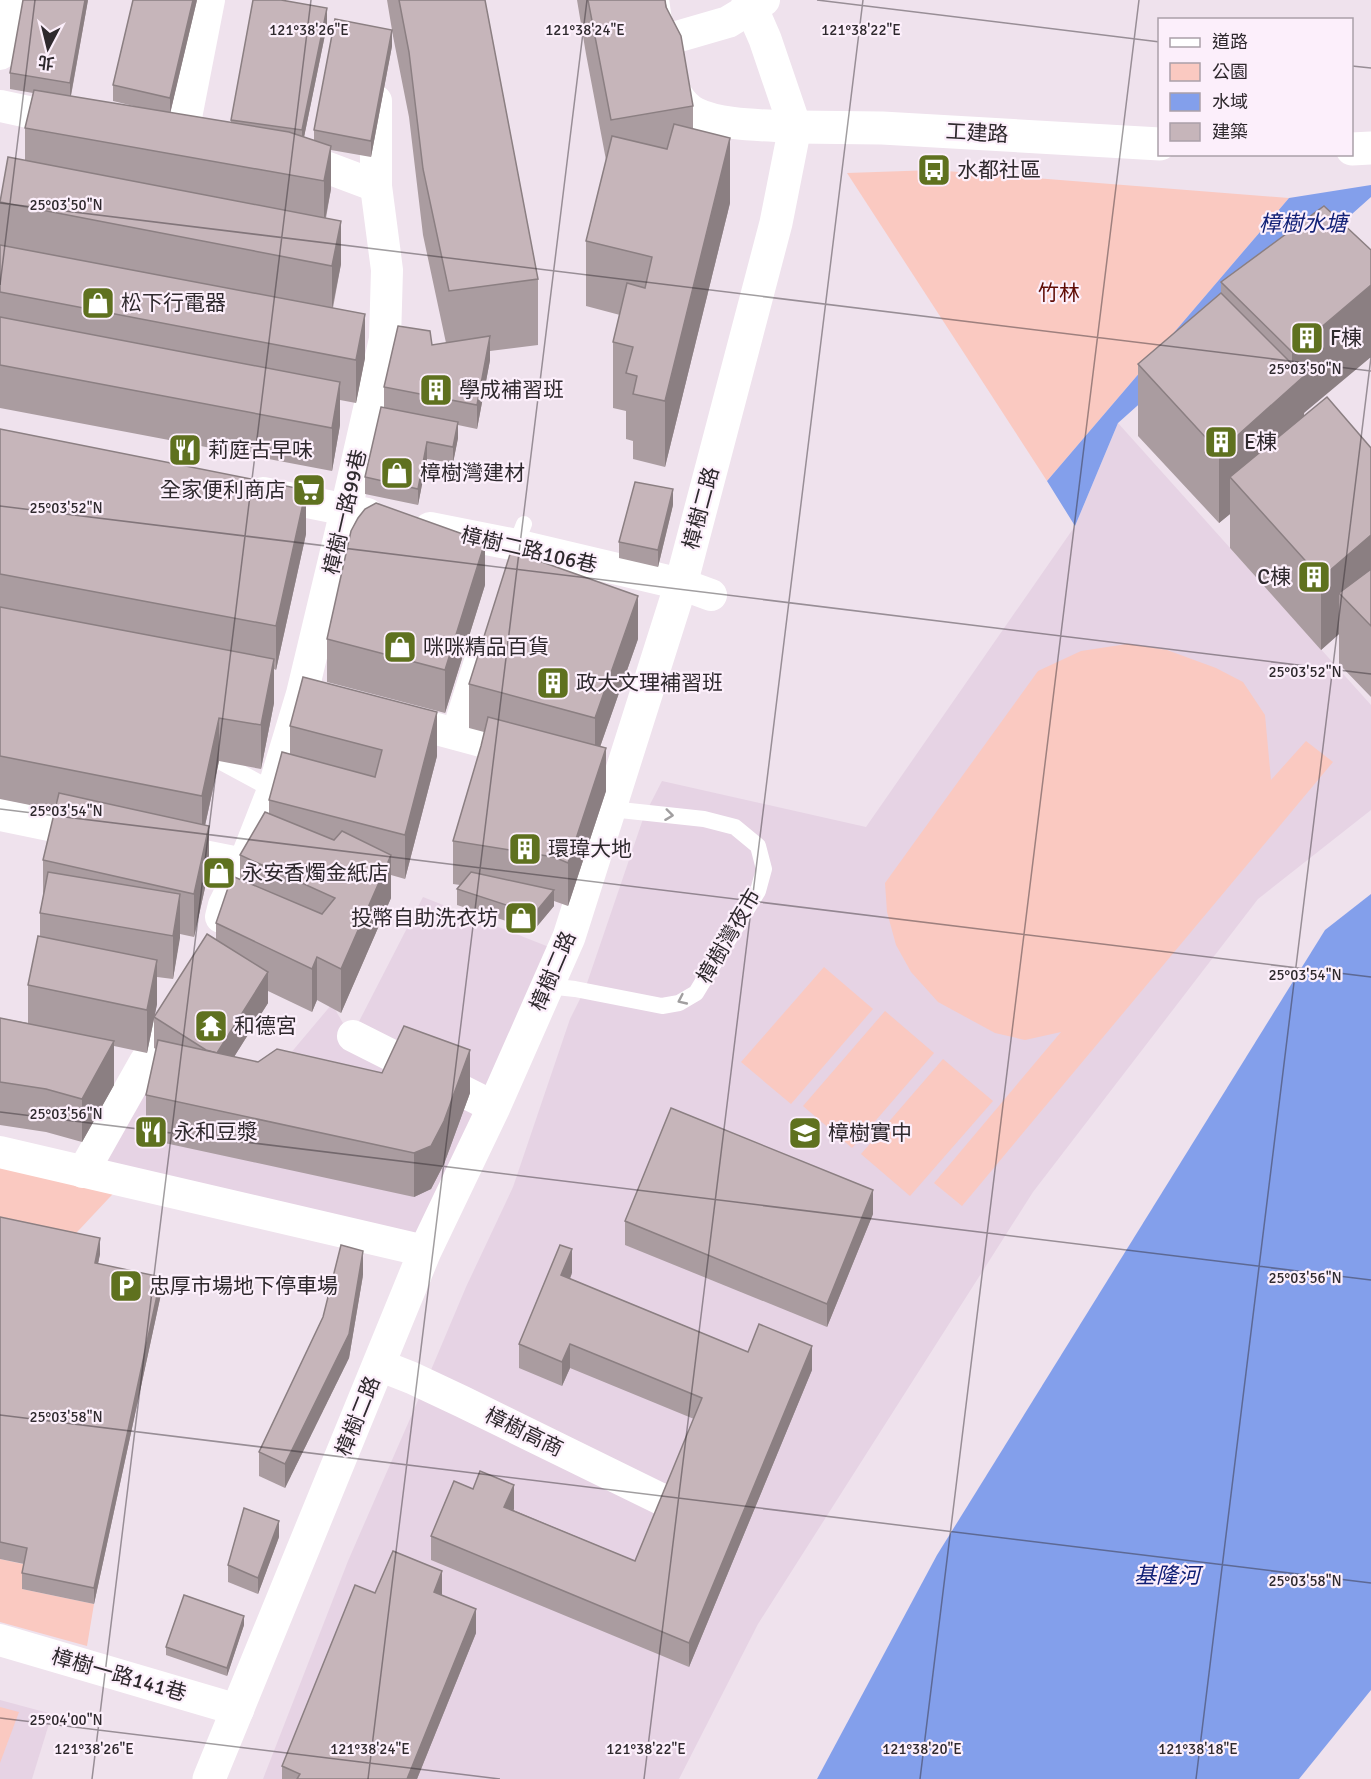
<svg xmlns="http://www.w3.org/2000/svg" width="1371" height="1779" font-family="Signika,'Noto Sans TC',sans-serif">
	<rect width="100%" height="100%" fill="#efe2ed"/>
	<g fill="#e6d3e4">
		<path d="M1118,423L1371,705V810L1258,899L1033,1192L758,1624L679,1779H263L348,1561L423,1389L466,1287L513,1187L570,1019L585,989L644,816L662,781L866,827L1075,526Z"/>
		<path d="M423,897L549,947L417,1236L103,1163L146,1086L268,1080L332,1004L351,1037Z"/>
		<path d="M0,1700L52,1714L32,1779H0Z"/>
	</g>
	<g fill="#fac9c1">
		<path d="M934,170L1289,198L1047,481L847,173Z"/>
		<path d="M1127,644L1167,650L1216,668L1243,682L1265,715L1271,780L1306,741L1333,762L962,1206L934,1183L1061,1032L1025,1040L995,1033L938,1002L911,972L896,945L887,912L885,883L1038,671L1081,651Z"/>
		<path d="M824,967L873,1009L791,1104L741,1062Z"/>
		<path d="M885,1011L934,1053L852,1148L803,1106Z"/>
		<path d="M943,1059L993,1101L910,1196L861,1154Z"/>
		<path d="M0,1152L125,1181L63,1247L0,1233Z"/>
		<path d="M0,1559L27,1565L22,1589L94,1604L87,1646L0,1622Z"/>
		<path d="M0,1707L19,1712L0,1763Z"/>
	</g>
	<g fill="#839feb">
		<path d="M1371,185V197L1118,423L1075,526L1047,481L1289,198Z"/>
		<path d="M1371,894V1690L1299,1779H817L937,1555L1325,930Z"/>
	</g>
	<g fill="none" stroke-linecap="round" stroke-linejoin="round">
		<g stroke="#fff" stroke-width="16">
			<path d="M516,545L524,524"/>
			<path d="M219,761L273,790L279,791"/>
			<path d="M547,986L575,989L662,1006L679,1003L696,993L758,891L764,869L758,846L735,827L704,819L611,809"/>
		</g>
		<g stroke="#fff" stroke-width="32">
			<path d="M653,0C658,32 663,96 695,113C720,126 767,125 795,127"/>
			<path d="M639,45L659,42L728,22L764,0"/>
			<path d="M0,54L9,0"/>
			<path d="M0,106L70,121"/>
			<path d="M181,143L209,0"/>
			<path d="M290,161L328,168L376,186"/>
			<path d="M263,493L367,514"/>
			<path d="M430,528L516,545L681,584L711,595"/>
			<path d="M396,718L522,752"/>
			<path d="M457,734L482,655"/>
			<path d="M0,815L93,834"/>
			<path d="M168,849L244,864"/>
			<path d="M221,917L224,905L244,864L273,790L302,694L346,510L385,339L387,270L376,186V101"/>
			<path d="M353,1036L494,1107"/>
			<path d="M0,1152L425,1251"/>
			<path d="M83,1172L145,1062L179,1013"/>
			<path d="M379,1365L412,1378L463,1402L669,1503"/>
			<path d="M0,1640L238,1710"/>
		</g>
		<g stroke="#fff" stroke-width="33">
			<path d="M795,127L882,128L1160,144"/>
			<path d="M1352,149L1371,148"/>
			<path d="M209,1779L425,1251L494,1107L569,937L681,584L776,223L795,127L765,39L748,0"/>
		</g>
	</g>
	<g fill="#aa9ca0">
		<path d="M88,0L71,96L146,109L113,101V85L197,0L170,113L231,123V120L327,25L304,137L314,140V130L392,30L387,0H485L538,279V345L490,351V360L477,429L458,425V438L453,463L427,459L418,505L365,494V477L384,408V387L432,345L446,343L423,235L409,117L392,31V46L371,157L331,150V189L326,218L341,264L333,308L365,358L356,403L340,400V425L332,471L0,408V202L25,160V128L33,93L10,89V73Z"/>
		<path d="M577,0H665L693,106V129L730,203L665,467L633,459V441L626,439V411L613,408V342L620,315L586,306V241L606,160L586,54Z"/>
		<path d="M1324,206L1304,415L1371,448V697L1339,664V634L1321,650L1230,548V514L1219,523L1138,436V364L1221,293V282Z"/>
		<path d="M0,429L306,534L276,670L274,669V703L261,769L219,761L205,826L209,870L194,937L180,934L173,979L157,977V1004L147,1053L114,1046V1085L82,1142L46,1132L0,1125V1018L28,1023V985L40,937V913L43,897V860L55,810L0,799Z"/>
		<path d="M673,505L658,567L619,558V542Z"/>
		<path d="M485,585L445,713L327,682V639Z"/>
		<path d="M638,639L600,747L606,791L568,906L554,901V906L534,930L457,905V889L460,885L453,884V841L481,746L484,732L469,728V684Z"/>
		<path d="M290,726L437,756L405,879L391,875V898L341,1013L317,1000L312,1012L268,991V1003L234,1057L258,1062L470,1093L444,1164L431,1189L414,1197L146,1139V1095L156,1049L154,1048V1017L216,940V923L240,880V855L269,814V800L290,754Z"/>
		<path d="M873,1214L827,1327L625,1245V1221Z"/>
		<path d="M0,1217L100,1254L98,1263L161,1294L94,1604L22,1589V1573L24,1564L0,1559Z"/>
		<path d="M572,1273L570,1279L748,1352L812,1370L689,1667L431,1560V1536L514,1509L513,1510L635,1561L694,1419L570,1368L562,1386L519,1368V1344Z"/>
		<path d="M363,1275L349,1358L285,1488L259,1476V1452Z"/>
		<path d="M279,1537L258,1594L228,1582V1565Z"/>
		<path d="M375,1593L442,1595L476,1633L417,1779H282V1766Z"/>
		<path d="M244,1625L227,1676L166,1655V1647Z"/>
	</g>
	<g fill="#8b7f82">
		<path d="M85,0H88L70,100V83Z"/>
		<path d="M193,0H197L170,114V98Z"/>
		<path d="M327,8V25L302,147V130Z"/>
		<path d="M392,30V46L371,157V141Z"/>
		<path d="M730,138V203L665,467V401Z"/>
		<path d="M331,146V189L324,225V181Z"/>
		<path d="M341,221V264L332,309V266Z"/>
		<path d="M1371,285V357L1304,413V447L1230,477V514L1219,523V452L1292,387V352Z"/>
		<path d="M365,314V358L356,403V360Z"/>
		<path d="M490,336V360L477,429V405Z"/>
		<path d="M340,382V425L332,471V428Z"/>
		<path d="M458,422V438L453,463V447Z"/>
		<path d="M427,442V459L418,505V489Z"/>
		<path d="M673,489V505L658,567V550Z"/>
		<path d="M306,490V534L276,670V626Z"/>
		<path d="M1371,535V606L1339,593V634L1321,650V578Z"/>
		<path d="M485,542V585L445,713V670Z"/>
		<path d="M638,596V639L595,761V718Z"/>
		<path d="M274,659V703L261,769V725Z"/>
		<path d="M437,712V756L405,879V835Z"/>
		<path d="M219,718V761L202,839V796Z"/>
		<path d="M606,748V791L568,906V863Z"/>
		<path d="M209,826V870L194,937V894Z"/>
		<path d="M391,855V898L341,1013V969Z"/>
		<path d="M554,890V906L534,930V914Z"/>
		<path d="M180,894V938L173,979V936Z"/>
		<path d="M317,957V1000L312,1012V969Z"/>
		<path d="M157,960V1004L147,1053V1010Z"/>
		<path d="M268,972V1003L215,1087V1056Z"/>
		<path d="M114,1041V1085L82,1142V1099Z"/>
		<path d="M470,1050V1093L444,1164L431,1189L414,1197V1153Z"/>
		<path d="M873,1190V1214L827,1327V1304Z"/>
		<path d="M100,1238V1254L95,1279V1263Z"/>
		<path d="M572,1249V1273L561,1299V1275Z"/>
		<path d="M363,1251V1275L349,1358L285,1488V1464Z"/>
		<path d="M161,1277V1294L94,1604V1588Z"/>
		<path d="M570,1344V1368L562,1386V1362Z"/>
		<path d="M812,1346V1370L689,1667V1643Z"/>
		<path d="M514,1485V1509L504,1531V1507Z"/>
		<path d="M279,1521V1537L258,1594V1578Z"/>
		<path d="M442,1571V1595L434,1616V1592Z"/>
		<path d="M476,1609V1633L417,1779H407Z"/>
		<path d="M244,1616V1625L227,1676V1668Z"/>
	</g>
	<g fill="#c6b5ba" stroke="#8b7f82" stroke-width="1.5">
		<path d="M23,0H85L70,83L10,73Z"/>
		<path d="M133,0H193L170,98L113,85Z"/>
		<path d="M253,0H281L327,8L302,130L231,120Z"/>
		<path d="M399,0H485L538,279L449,291L423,169L409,52Z"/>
		<path d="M588,0H665L666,7L681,36L693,106L611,120Z"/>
		<path d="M335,19L392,30L371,141L314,130Z"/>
		<path d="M34,90L289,132L331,146L324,181L25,128Z"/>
		<path d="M674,124L730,138L665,401L633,394L637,376L626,373L633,347L613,342L627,283L645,288L652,257L586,241L612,136L667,149Z"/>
		<path d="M8,157L341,221L332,266L0,202Z"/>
		<path d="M1324,206L1371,250V285L1292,352L1221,282Z"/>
		<path d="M0,245L365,314L356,360L0,292Z"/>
		<path d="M1221,293L1304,376L1219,452L1138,364Z"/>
		<path d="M0,317L340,382L332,428L0,365Z"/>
		<path d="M398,326L430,331L432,345L490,336L477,405L384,387Z"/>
		<path d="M1327,397L1371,448V535L1321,578L1230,477Z"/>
		<path d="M381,407L458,422L453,447L427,442L418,489L365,477Z"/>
		<path d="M0,429L306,490L276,626L0,574Z"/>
		<path d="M635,482L673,489L658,550L619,542Z"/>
		<path d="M376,503L485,542L445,670L327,639L351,531L358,518L365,509Z"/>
		<path d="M511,551L638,596L595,718L469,684Z"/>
		<path d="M1371,569V626L1339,593Z"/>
		<path d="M0,607L274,659L261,725L219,718L202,796L0,756Z"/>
		<path d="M303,677L437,712L405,835L269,800L282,752L375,777L382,750L290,726Z"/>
		<path d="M488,717L606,748L568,863L554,857L453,841L481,746Z"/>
		<path d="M59,793L209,826L194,894L43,860Z"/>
		<path d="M265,812L334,840L342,831L391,855L341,969L317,957L312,969L216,923L232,876L322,914L335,898L240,855Z"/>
		<path d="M48,872L180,894L173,936L40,913Z"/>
		<path d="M471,872L554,890L534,914L457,889Z"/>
		<path d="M207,934L268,972L217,1053L206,1050L154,1017Z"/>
		<path d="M38,936L157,960L147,1010L28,985Z"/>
		<path d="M0,1018L114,1041L82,1099L46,1089L0,1082Z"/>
		<path d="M404,1026L470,1050L444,1121L431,1146L414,1153L146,1095L158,1040L258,1062L277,1049L382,1073Z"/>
		<path d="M671,1108L873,1190L827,1304L625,1221Z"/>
		<path d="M0,1217L100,1238L95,1263L161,1277L94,1588L22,1573L27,1548L0,1542Z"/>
		<path d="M341,1245L363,1251L349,1334L285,1464L259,1452L323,1317Z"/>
		<path d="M560,1245L572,1249L561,1275L748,1352L759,1324L812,1346L689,1643L431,1536L454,1481L473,1489L480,1471L514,1485L504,1507L635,1561L702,1398L570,1344L562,1362L519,1344Z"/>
		<path d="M244,1508L279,1521L258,1578L228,1565Z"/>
		<path d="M393,1551L442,1571L434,1592L476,1609L407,1779H297L300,1774L282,1766L355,1585L375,1593Z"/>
		<path d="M184,1595L244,1616L227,1668L166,1647Z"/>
	</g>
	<defs><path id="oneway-chevron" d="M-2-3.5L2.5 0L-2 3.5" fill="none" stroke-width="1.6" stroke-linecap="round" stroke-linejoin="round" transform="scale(1.5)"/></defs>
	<g stroke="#a19fa0">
		<use href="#oneway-chevron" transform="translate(669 815) rotate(7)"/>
		<use href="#oneway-chevron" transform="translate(682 1000) rotate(155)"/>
	</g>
	<path fill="none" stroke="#2e292d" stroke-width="1.5" stroke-opacity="0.45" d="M817,0L1160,42M1352,66L1371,68M0,203L1371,371M0,285L35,0M0,506L1371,674M0,809L1371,977M0,1112L1371,1280M0,1415L1371,1583M0,1718L500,1779M92,1779L311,0M368,1779L587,0M644,1779L863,0M920,1779L1139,0M1196,1779L1371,357"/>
	<defs>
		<symbol id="bus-square" viewBox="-11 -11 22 22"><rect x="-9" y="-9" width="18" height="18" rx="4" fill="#5f711f" stroke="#fceffb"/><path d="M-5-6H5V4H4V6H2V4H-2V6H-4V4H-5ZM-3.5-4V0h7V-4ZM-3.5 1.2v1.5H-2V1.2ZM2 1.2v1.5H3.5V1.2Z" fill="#fff"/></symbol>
		<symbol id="shop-square" viewBox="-11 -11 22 22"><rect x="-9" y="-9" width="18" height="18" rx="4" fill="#5f711f" stroke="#fceffb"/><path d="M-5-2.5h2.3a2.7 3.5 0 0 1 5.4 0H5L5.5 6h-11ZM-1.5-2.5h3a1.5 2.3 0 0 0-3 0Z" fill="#fff"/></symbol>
		<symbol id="building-square" viewBox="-11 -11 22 22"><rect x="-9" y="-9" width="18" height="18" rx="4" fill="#5f711f" stroke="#fceffb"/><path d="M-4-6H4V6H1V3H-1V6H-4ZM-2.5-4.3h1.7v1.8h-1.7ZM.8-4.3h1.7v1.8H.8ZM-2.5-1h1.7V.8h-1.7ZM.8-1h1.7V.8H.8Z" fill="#fff"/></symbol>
		<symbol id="restaurant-square" viewBox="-11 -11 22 22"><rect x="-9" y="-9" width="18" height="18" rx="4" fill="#5f711f" stroke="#fceffb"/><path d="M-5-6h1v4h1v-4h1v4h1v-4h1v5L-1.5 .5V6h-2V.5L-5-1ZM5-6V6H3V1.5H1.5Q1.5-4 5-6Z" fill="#fff"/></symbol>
		<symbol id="supermarket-square" viewBox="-11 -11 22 22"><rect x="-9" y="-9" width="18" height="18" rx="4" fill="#5f711f" stroke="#fceffb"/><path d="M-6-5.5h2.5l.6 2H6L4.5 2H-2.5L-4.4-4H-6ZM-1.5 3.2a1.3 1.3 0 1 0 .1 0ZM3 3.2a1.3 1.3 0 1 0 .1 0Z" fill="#fff"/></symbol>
		<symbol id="temple-square" viewBox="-11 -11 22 22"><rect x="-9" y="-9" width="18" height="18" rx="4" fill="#5f711f" stroke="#fceffb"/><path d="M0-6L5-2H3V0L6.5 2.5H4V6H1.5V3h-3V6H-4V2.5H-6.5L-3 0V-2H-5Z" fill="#fff"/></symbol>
		<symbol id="school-square" viewBox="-11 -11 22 22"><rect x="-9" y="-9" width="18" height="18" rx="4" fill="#5f711f" stroke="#fceffb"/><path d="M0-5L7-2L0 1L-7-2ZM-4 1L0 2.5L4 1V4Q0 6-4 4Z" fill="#fff"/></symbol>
		<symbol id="parking-square" viewBox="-11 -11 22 22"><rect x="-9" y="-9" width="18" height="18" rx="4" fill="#5f711f" stroke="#fceffb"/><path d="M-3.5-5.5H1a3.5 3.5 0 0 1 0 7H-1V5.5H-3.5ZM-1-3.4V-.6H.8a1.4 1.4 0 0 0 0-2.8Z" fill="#fff"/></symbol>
	</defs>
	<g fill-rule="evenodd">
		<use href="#bus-square" x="915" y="151" width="38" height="38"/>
		<use href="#shop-square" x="79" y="284" width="38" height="38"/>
		<use href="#building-square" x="1288" y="319" width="38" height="38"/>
		<use href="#building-square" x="417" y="371" width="38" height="38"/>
		<use href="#building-square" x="1202" y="423" width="38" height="38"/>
		<use href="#restaurant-square" x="166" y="431" width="38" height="38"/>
		<use href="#shop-square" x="378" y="454" width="38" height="38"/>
		<use href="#supermarket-square" x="290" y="471" width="38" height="38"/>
		<use href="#building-square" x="1295" y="558" width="38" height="38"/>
		<use href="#shop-square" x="381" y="628" width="38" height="38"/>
		<use href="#building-square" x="534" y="664" width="38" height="38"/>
		<use href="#building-square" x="506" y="830" width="38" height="38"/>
		<use href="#shop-square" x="200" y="854" width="38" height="38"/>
		<use href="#shop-square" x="502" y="899" width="38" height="38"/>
		<use href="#temple-square" x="192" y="1007" width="38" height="38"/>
		<use href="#restaurant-square" x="132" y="1113" width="38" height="38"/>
		<use href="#school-square" x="786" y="1114" width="38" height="38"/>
		<use href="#parking-square" x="107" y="1267" width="38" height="38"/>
	</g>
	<g text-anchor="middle" stroke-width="4.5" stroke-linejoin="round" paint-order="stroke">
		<g font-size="21" fill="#2e292d" stroke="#fceffb">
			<text transform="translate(977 133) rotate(3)" y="7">工建路</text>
			<text transform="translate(701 508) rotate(-75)" y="7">樟樹二路</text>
			<text transform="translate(345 512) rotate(-77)" y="7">樟樹一路99巷</text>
			<text transform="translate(529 550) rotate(13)" y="7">樟樹二路106巷</text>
			<text transform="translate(729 936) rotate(-60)" y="7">樟樹灣夜市</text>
			<text transform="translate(553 971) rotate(-67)" y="7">樟樹二路</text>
			<text transform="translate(358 1416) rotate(-68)" y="7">樟樹二路</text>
			<text transform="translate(524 1432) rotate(26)" y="7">樟樹高商</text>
			<text transform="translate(119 1675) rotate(16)" y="7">樟樹一路141巷</text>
		</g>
		<g font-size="21" fill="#2e292d" stroke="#fceffb" text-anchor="start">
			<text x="957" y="177">水都社區</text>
			<text x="121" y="310">松下行電器</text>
			<text x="1330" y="345">F棟</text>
			<text x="459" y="397">學成補習班</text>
			<text x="1244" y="449">E棟</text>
			<text x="208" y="457">莉庭古早味</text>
			<text x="420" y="480">樟樹灣建材</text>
			<text x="286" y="497" text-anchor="end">全家便利商店</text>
			<text x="1291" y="584" text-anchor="end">C棟</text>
			<text x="423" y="654">咪咪精品百貨</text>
			<text x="576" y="690">政大文理補習班</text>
			<text x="548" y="856">環瑋大地</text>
			<text x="242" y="880">永安香燭金紙店</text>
			<text x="498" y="925" text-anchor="end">投幣自助洗衣坊</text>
			<text x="234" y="1033">和德宮</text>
			<text x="174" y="1139">永和豆漿</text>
			<text x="828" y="1140">樟樹實中</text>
			<text x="149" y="1293">忠厚市場地下停車場</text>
		</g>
		<g font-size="21" fill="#5f0c06" stroke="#fceffb">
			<text x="1059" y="300">竹林</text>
		</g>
		<g font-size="22" font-style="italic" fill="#122177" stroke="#fceffb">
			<text x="1303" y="231">樟樹水塘</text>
			<text x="1167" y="1583">基隆河</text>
		</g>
	</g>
	<g font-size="15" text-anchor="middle" fill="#2e292d" stroke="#fceffb" stroke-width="4.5" stroke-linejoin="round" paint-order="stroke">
		<text x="309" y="35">121°38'26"E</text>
		<text x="585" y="35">121°38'24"E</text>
		<text x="861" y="35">121°38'22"E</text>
		<text x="66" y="210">25°03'50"N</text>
		<text x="1305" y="374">25°03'50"N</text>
		<text x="66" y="513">25°03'52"N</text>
		<text x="1305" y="677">25°03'52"N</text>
		<text x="66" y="816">25°03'54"N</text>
		<text x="1305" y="980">25°03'54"N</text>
		<text x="66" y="1119">25°03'56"N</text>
		<text x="1305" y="1283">25°03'56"N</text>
		<text x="66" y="1422">25°03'58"N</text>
		<text x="1305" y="1586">25°03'58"N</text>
		<text x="66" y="1725">25°04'00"N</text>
		<text x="94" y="1754">121°38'26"E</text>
		<text x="370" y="1754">121°38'24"E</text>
		<text x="646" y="1754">121°38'22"E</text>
		<text x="922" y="1754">121°38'20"E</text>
		<text x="1198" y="1754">121°38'18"E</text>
	</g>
	<rect x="1158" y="18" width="195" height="138" fill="#fceffb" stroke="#aaa0a9" stroke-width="1.5"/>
	<rect x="1170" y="38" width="30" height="9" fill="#ffffff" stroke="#aaa0a9" stroke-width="1.5"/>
	<text x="1212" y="48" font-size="18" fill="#2e292d">道路</text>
	<rect x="1170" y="63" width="30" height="18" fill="#fac9c1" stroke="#aaa0a9" stroke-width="1.5"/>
	<text x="1212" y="78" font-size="18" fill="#2e292d">公園</text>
	<rect x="1170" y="93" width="30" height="18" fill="#839feb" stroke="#aaa0a9" stroke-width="1.5"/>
	<text x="1212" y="108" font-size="18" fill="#2e292d">水域</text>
	<rect x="1170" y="123" width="30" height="18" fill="#c6b5ba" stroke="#aaa0a9" stroke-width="1.5"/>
	<text x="1212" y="138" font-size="18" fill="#2e292d">建築</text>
	<g transform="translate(48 48) rotate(187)" stroke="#fceffb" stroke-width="4.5" paint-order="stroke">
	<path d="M0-4.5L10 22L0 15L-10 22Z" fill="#2e292d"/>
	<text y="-9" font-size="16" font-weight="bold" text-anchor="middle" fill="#2e292d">北</text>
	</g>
</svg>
